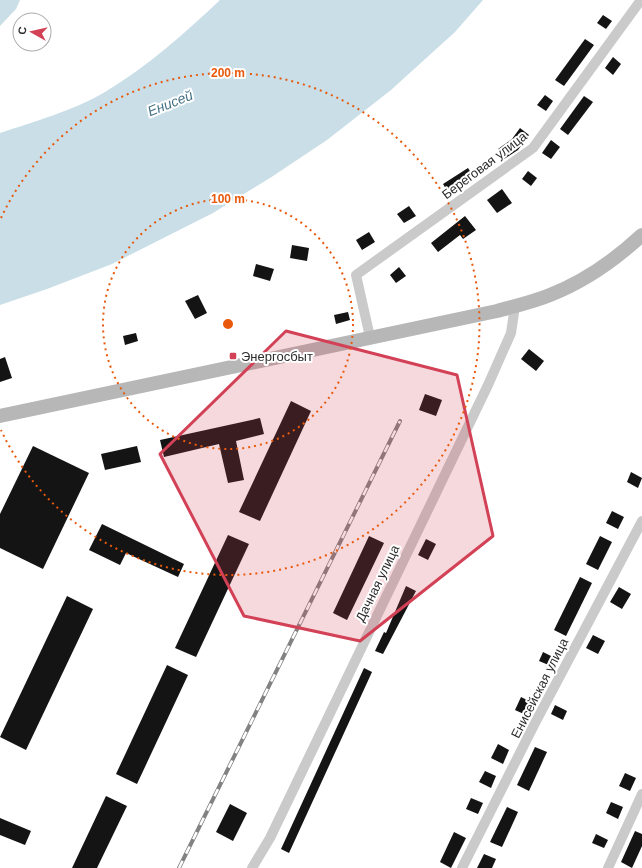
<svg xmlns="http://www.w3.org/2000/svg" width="642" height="868" font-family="Arial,sans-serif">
	<rect width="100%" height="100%" fill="#fff"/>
	<g fill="#c9dee7">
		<path d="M0,0H20L16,9L0,26Z"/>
		<path d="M220,0H483L455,32L391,90L327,140L270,178L213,213L112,264L47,289L0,305V133C33,122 75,110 105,92C148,66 184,34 220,0Z"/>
	</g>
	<g fill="#141414">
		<path d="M603,15L612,21L606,29L597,23Z"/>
		<path d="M585,39L594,45L564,86L555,80Z"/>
		<path d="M613,57L621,64L613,75L605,68Z"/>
		<path d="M545,95L553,101L546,111L537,105Z"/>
		<path d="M584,96L593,102L568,135L560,129Z"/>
		<path d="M520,128L529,135L518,150L504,159L498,149L512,139Z"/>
		<path d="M551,140L560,147L551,159L542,153Z"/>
		<path d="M468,168L474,178L449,194L443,184Z"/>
		<path d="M528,171L537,178L531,186L522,179Z"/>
		<path d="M502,189L512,203L497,213L487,200Z"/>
		<path d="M409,206L416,216L404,223L397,214Z"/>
		<path d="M465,216L476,230L463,239L460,235L438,252L431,243Z"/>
		<path d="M369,232L375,242L362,250L356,240Z"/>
		<path d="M292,245L309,248L307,261L290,258Z"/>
		<path d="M256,264L274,269L270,281L253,276Z"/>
		<path d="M399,267L406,276L396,283L390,275Z"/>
		<path d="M198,295L207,313L195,319L185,301Z"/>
		<path d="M348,312L350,320L336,324L334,315Z"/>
		<path d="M136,333L138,341L125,345L123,336Z"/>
		<path d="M529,349L544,361L536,371L521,359Z"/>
		<path d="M5,357L12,378L0,382V359Z"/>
		<path d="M425,394L442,400L436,416L419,410Z"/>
		<path d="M291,401L311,411L260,521L239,512Z"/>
		<path d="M260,418L264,434L236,441L244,480L228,483L219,444L164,457L160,440Z"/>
		<path d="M33,446L89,473L43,569L0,548V514Z"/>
		<path d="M137,446L141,462L105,470L101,454Z"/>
		<path d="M631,472L642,478L638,488L627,482Z"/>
		<path d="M612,511L624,517L618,529L606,523Z"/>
		<path d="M102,524L184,564L178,577L126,553L120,565L89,550Z"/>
		<path d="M228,535L249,544L196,657L175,648Z"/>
		<path d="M369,536L384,543L347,620L333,613Z"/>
		<path d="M600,536L612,542L598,570L586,564Z"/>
		<path d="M426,539L436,544L428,560L418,555Z"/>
		<path d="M580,577L592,583L566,636L554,630Z"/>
		<path d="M406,586L416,591L383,654L375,651L384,632L386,633Z"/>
		<path d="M619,587L631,594L622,609L610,602Z"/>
		<path d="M67,596L93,609L26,750L0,737Z"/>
		<path d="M593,635L605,641L598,654L586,648Z"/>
		<path d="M543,652L555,658L551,666L539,661Z"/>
		<path d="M167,665L188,675L137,784L116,774Z"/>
		<path d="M364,668L372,672L289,853L281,849Z"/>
		<path d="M521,697L533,703L526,715L515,710Z"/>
		<path d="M555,705L567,711L563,720L551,714Z"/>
		<path d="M498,744L509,750L503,764L491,758Z"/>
		<path d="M535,747L547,752L529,791L517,785Z"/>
		<path d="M485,771L496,776L491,788L479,782Z"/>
		<path d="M625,773L636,778L630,791L619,786Z"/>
		<path d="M106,796L127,806L97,868H72Z"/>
		<path d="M471,798L483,803L478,814L466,809Z"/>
		<path d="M611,802L623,807L618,819L606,813Z"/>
		<path d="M230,804L247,813L233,841L216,832Z"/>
		<path d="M507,807L518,812L502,847L490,842Z"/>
		<path d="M0,818L31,831L25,845L0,835Z"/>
		<path d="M635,831L642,834V846L632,868L621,862Z"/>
		<path d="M454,832L466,838L451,868L440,862Z"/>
		<path d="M596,834L608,840L604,848L592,843Z"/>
		<path d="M484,854L496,859L492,868H477Z"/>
	</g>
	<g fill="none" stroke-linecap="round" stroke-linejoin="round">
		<g stroke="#cacaca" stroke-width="10">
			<path d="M370,337L356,275L533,148L641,0"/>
			<path d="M252,868L270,838L488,385L511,333L515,306"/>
			<path d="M462,868L534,725L642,521"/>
			<path d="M608,868L642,794"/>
		</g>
		<path stroke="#b7b7b7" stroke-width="14" d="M0,416L497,311C515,306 533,302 550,295C583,282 615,260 642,235"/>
		<defs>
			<path id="rail" d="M179,868L400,421"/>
		</defs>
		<use href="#rail" stroke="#828282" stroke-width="4"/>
		<use href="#rail" stroke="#fff" stroke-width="2.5" stroke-dasharray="8" stroke-linecap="butt"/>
	</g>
	<path fill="#d24156" fill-opacity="0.2" stroke="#d24156" stroke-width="3" stroke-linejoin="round" d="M286,331L457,375L493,536L360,641L244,616L160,454Z"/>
	<g fill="none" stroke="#e8590c" stroke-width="2" stroke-dasharray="2 4">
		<circle cx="228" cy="324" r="125"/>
		<path d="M1 218A251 251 0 1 1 1 430"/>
	</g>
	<rect fill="#d24156" stroke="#fff" stroke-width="1.5" x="229" y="352" width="8" height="8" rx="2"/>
	<g text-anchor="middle" stroke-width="4" stroke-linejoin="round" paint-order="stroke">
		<g font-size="13" fill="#2d2d2d" stroke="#fff">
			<text transform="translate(484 165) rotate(-37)" y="5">Береговая улица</text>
			<text transform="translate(377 583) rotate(-64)" y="5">Дачная улица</text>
			<text transform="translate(539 688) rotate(-63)" y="5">Енисейская улица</text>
		</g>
		<g font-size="13" fill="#2d2d2d" stroke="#fff" text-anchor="start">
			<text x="241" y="361">Энергосбыт</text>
		</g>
		<g font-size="14" font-style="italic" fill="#447186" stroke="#fff">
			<text transform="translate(170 103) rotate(-22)" y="5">Енисей</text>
		</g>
	</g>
	<circle cx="228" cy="324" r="6" fill="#e8590c" stroke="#fff" stroke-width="2"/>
	<g font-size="12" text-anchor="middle" font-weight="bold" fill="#e8590c" stroke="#fff" stroke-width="4" stroke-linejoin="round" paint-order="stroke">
		<text x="228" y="77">200 m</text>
		<text x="228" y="203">100 m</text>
	</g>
	<g transform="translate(32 32) rotate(278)"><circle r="19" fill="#ffffff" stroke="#ababab"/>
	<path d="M0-3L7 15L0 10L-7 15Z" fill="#d24156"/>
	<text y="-6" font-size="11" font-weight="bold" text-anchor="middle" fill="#2d2d2d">С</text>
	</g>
</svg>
